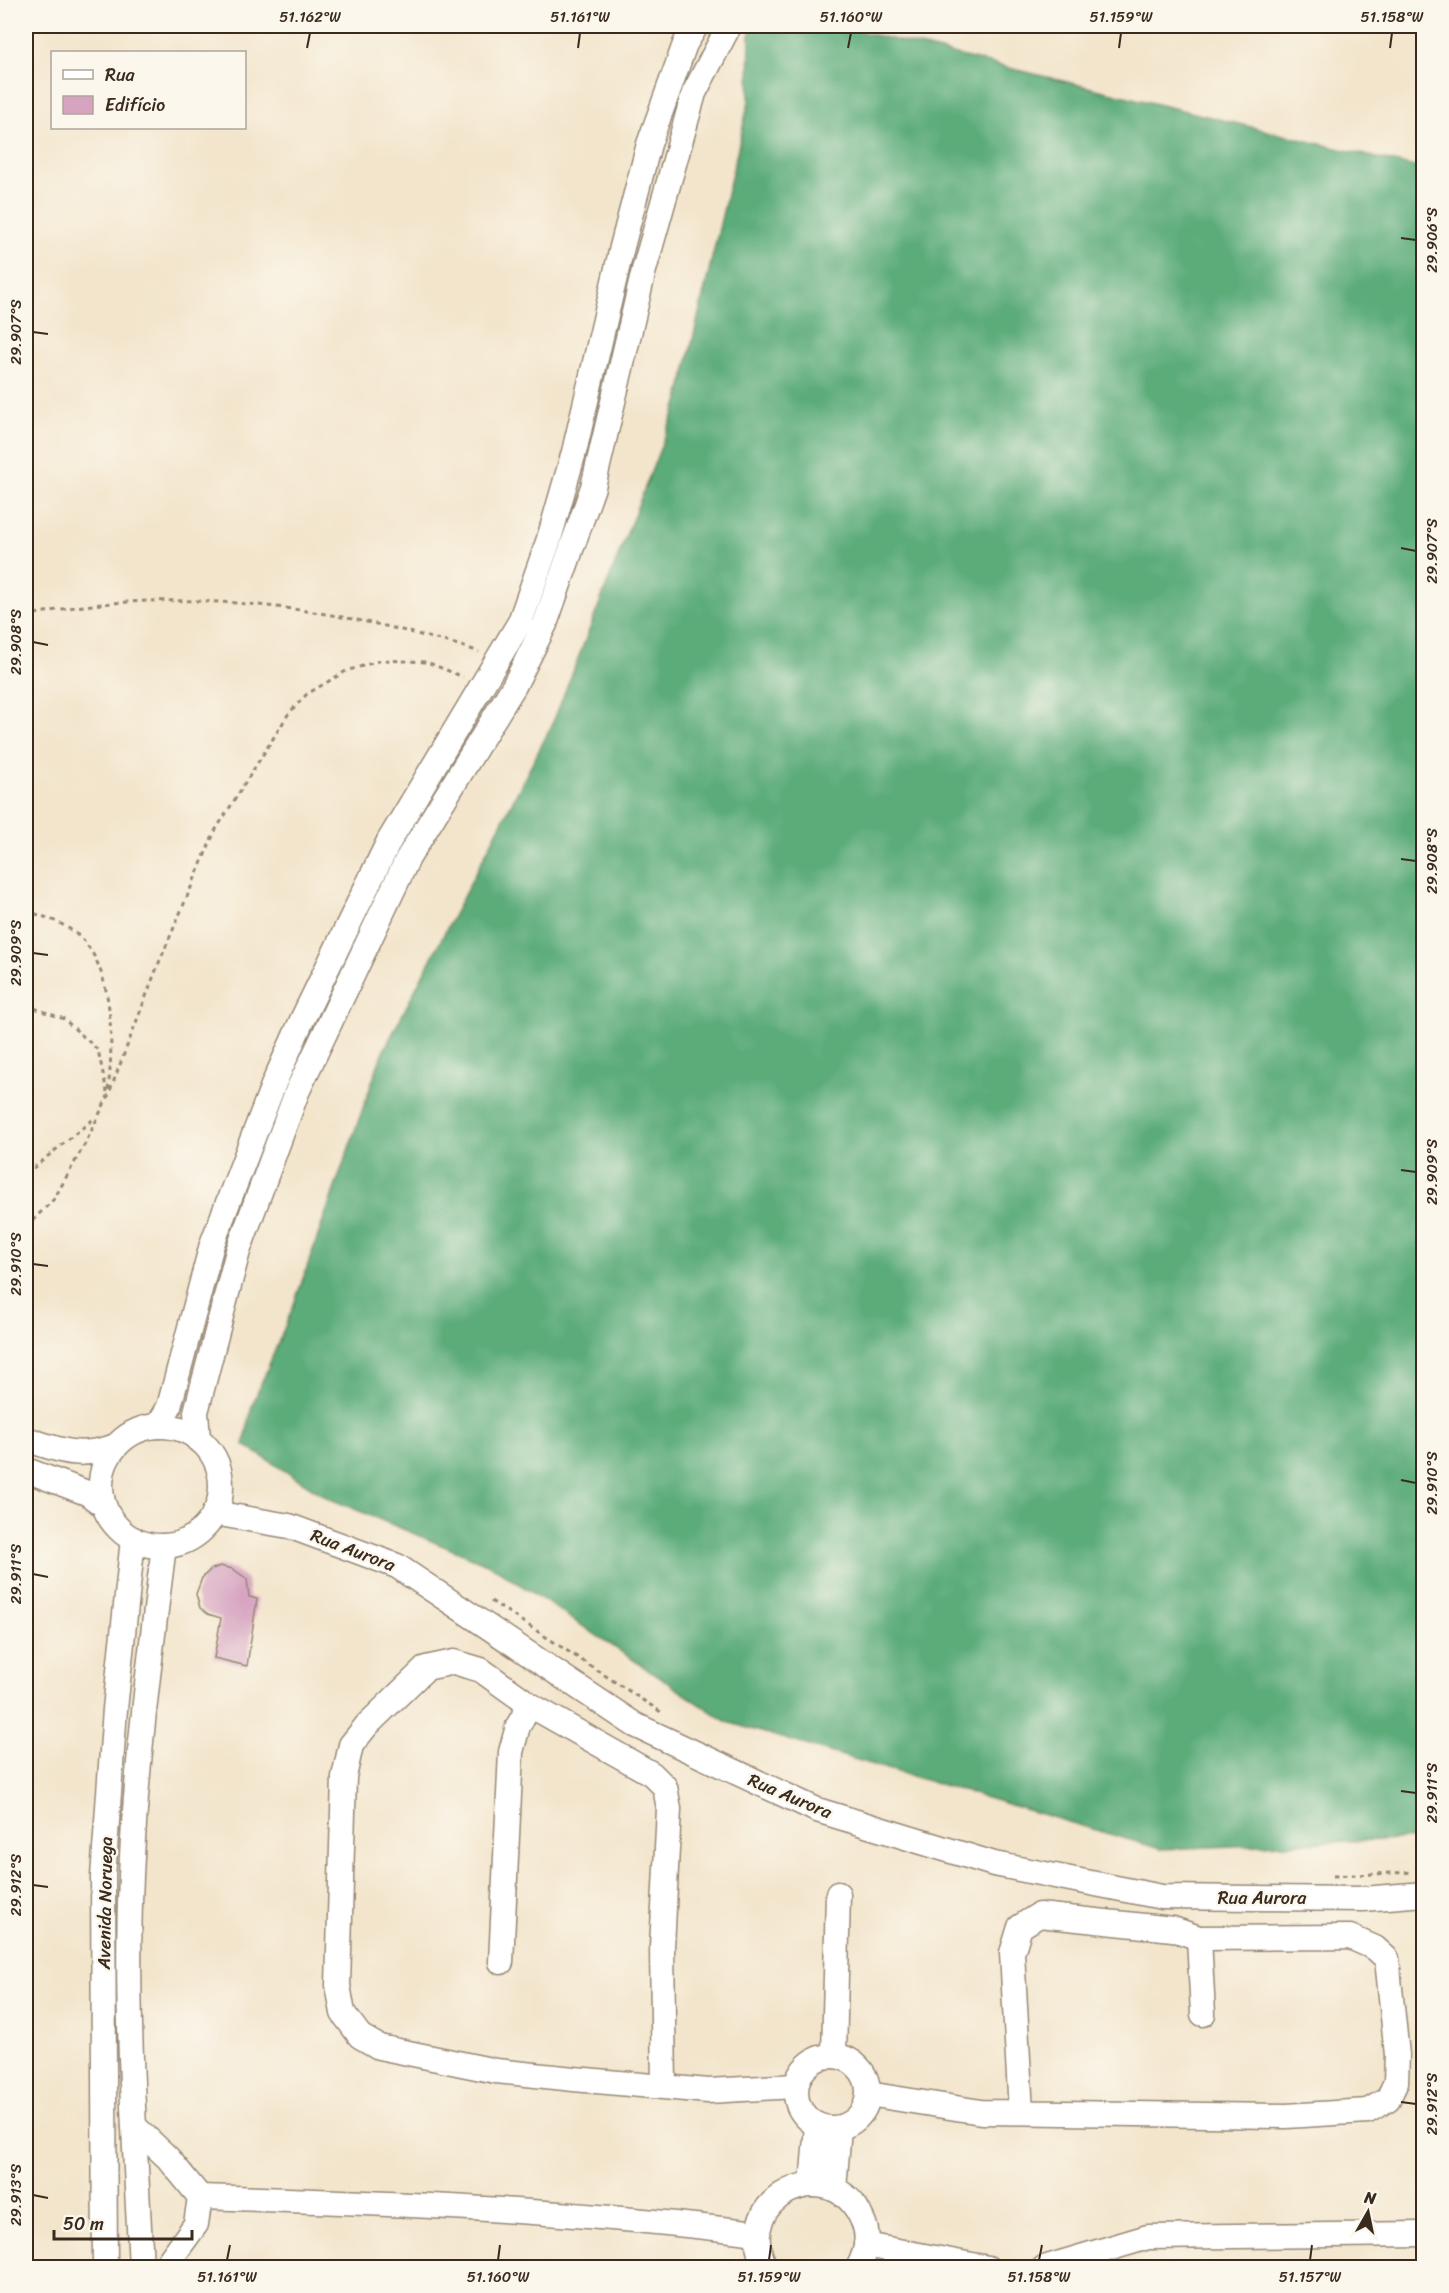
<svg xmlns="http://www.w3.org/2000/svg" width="1449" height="2293" font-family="Sriracha,sans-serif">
	<rect width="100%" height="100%" fill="#fbf7ec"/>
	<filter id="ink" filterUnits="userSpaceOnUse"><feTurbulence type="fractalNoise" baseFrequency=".0167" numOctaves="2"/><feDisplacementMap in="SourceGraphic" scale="12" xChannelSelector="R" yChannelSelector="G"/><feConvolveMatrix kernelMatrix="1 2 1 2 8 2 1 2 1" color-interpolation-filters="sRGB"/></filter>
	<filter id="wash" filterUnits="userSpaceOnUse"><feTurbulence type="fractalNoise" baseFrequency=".008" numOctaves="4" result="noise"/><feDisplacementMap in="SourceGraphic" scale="24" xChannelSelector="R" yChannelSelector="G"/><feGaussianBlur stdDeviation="1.35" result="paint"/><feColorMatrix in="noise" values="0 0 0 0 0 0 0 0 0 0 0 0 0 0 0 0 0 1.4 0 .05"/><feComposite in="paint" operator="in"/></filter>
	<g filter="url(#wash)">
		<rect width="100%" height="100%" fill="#f3e5cc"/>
		<path fill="#5bac7a" stroke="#4b6b4c" stroke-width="1.5" d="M750,26H838L1423,169V1838L1161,1849L727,1722L492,1566L328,1498L244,1445L252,1406L293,1307L382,1054L552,725L678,403L749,101Z"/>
		<g id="blocks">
			<path fill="#d6a3c0" d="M220,1566L233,1569L247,1579L249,1597L257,1599L247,1666L214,1658L221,1618L208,1614L200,1608L196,1594L202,1578L210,1570Z"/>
		</g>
	</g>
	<g filter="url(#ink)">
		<use href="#blocks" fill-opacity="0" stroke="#978875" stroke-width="1.5"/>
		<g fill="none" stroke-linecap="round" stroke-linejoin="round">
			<defs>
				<g id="minor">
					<path d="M158,1426L169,1407L212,1244L274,1083L302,1020L389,841L520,622L549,539L574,452L622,247L649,144L685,44L696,26"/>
					<circle cx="161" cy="1486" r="60"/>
					<path d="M26,1439C62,1451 78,1459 116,1446"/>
					<path d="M198,1440L196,1412L238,1251L297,1092L408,858L514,686L545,624L593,487L644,270L694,93L729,26"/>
					<path d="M26,1470L87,1493L103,1505"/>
					<path d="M214,1513L289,1526L397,1566L635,1725L817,1810L994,1864L1162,1897L1363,1899L1424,1894"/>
					<path d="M1199,1938L1203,2014"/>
					<path d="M501,1962L511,1752L518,1726L530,1705"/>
					<path d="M834,2056L838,1894"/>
					<circle cx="832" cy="2092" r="36"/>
					<path d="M664,2087L662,1947L669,1809L665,1787L652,1774L530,1705L481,1670L454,1662L426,1668L367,1725L351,1745L344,1777L338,1985L343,2013L360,2036L379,2047L496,2071L574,2079L708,2091L796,2086"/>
					<path d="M868,2094L981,2112L1286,2116L1368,2111L1388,2099L1396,2082L1397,2055L1387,1959L1375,1948L1350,1937L1199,1938L1173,1929L1039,1915L1020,1927L1012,1953L1021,2112"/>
					<path d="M134,2126L168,2158L200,2197L196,2224L164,2268"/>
					<path d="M812,2185L817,2125"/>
					<path d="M834,2189L839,2128"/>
					<path d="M200,2197C387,2203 572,2210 757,2233"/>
					<path d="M866,2245L988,2268"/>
					<path d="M105,2268L103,1877L115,1709L133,1539"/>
					<path d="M141,2268C135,2138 125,2006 131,1876C136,1766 150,1656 164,1546"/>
					<path d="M766,2268C728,2198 832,2149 862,2219C870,2235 867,2252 858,2268"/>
					<path d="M1044,2268L1148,2237L1424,2234"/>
				</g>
			</defs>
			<use href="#minor" stroke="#978875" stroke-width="27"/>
			<g stroke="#978875" stroke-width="3" stroke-dasharray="4.5 4.5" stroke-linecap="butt">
				<path d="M26,616C149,588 292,601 413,633C435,639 458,644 479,652"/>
				<path d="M26,911C46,917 68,924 83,940C115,976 113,1047 108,1092"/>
				<path d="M26,1005L64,1019L98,1050L107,1092"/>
				<path d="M26,1174L96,1117"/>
				<path d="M26,1227L54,1199L86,1142L108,1096L158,965L215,831L289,713L307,694L346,671L382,660L427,662L463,677"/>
				<path d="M491,1601L661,1712"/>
				<path d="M1333,1876L1413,1872"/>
			</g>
			<use href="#minor" stroke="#fff" stroke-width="24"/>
		</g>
	</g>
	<path fill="none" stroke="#3b2a1e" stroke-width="2" d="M307,48L310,33M578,48L580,33M848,48L851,33M1119,48L1121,33M1390,48L1392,33M1401,238L1416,240M33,332L48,334M1401,548L1416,551M33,642L48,645M1401,859L1416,861M33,953L48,955M1401,1170L1416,1172M33,1264L48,1266M1401,1480L1416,1483M33,1574L48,1577M1401,1791L1416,1793M33,1885L48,1887M1401,2102L1416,2104M33,2195L48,2198M227,2260L230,2245M498,2260L500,2245M769,2260L771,2245M1039,2260L1042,2245M1310,2260L1312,2245"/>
	<g text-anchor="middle" stroke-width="5" stroke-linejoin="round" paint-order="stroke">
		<g font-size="18" fill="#3b2a1e" stroke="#fbf7ec">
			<text transform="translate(353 1550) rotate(21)" y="6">Rua Aurora</text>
			<text transform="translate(790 1796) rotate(23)" y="6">Rua Aurora</text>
			<text x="1262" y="1904">Rua Aurora</text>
			<text transform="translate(105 1903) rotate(-89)" y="6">Avenida Noruega</text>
		</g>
	</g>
	<rect width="1449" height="2293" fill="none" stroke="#fbf7ec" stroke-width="66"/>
	<rect x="51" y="51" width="195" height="78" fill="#fbf7ec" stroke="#aea59a" stroke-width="1.5"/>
	<rect x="63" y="70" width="30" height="9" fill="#ffffff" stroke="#aea59a" stroke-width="1.5"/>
	<text x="105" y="81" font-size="18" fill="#3b2a1e">Rua</text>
	<rect x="63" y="96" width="30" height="18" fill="#d6a3c0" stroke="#aea59a" stroke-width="1.5"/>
	<text x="105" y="111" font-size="18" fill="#3b2a1e">Edifício</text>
	<g transform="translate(1368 2212) rotate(9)" stroke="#fbf7ec" stroke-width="4.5" paint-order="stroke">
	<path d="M0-4.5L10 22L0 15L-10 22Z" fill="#3b2a1e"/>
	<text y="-9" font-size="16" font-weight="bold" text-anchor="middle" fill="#3b2a1e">N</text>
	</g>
	<path d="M54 2230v9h138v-9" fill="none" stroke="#3b2a1e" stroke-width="3"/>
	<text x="63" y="2230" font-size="18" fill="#3b2a1e" stroke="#fbf7ec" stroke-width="4.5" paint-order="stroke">50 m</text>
	<rect x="33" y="33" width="1383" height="2227" fill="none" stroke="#3b2a1e" stroke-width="2"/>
	<g font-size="15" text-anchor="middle" fill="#3b2a1e">
		<text x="310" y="22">51.162°W</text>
		<text x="580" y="22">51.161°W</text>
		<text x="851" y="22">51.160°W</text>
		<text x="1121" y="22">51.159°W</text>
		<text x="1392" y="22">51.158°W</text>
		<text transform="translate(1432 240) rotate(-90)" y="5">29.906°S</text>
		<text transform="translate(16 332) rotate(-90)" y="5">29.907°S</text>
		<text transform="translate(1432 551) rotate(-90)" y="5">29.907°S</text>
		<text transform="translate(16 642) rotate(-90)" y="5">29.908°S</text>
		<text transform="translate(1432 861) rotate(-90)" y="5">29.908°S</text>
		<text transform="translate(16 953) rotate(-90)" y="5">29.909°S</text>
		<text transform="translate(1432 1172) rotate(-90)" y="5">29.909°S</text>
		<text transform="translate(16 1264) rotate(-90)" y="5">29.910°S</text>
		<text transform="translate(1432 1483) rotate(-90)" y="5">29.910°S</text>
		<text transform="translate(16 1574) rotate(-90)" y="5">29.911°S</text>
		<text transform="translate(1432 1793) rotate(-90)" y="5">29.911°S</text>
		<text transform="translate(16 1885) rotate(-90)" y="5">29.912°S</text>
		<text transform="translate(1432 2104) rotate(-90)" y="5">29.912°S</text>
		<text transform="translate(16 2195) rotate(-90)" y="5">29.913°S</text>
		<text x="227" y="2282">51.161°W</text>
		<text x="498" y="2282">51.160°W</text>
		<text x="769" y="2282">51.159°W</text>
		<text x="1039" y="2282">51.158°W</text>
		<text x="1310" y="2282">51.157°W</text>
	</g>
</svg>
